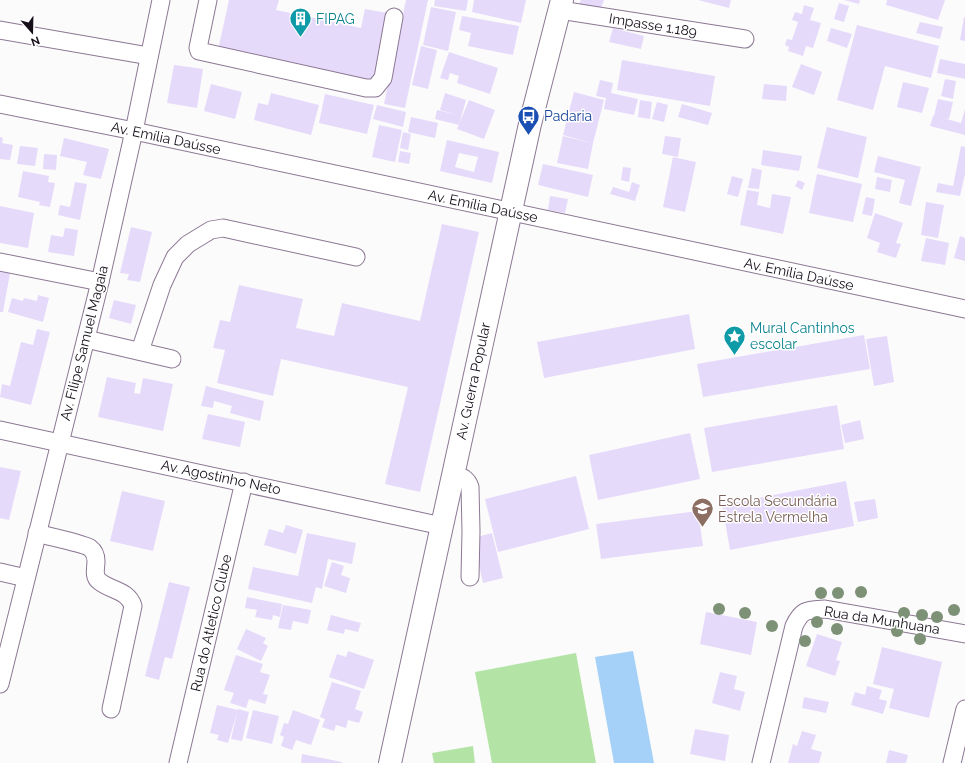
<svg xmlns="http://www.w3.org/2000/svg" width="965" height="763" font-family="Raleway,sans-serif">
	<rect width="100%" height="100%" fill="#fbfbfb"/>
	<g fill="#b3e4a6">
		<path d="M576,653L596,763H492L475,672Z"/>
		<path d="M473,746L475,763H434L432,753Z"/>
	</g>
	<path fill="#a5d1f8" d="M633,651L654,763H614L595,657Z"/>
	<g fill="#e6dafb" fill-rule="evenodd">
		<path d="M229,0H279L276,10L361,28L365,9L387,13L373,81L218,50Z"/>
		<path d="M406,0H428L405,108L384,104Z"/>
		<path d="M435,0H468L466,11L434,6Z"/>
		<path d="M474,0H526L521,23L472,12Z"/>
		<path d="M581,0H604L600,11L579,4Z"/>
		<path d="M698,0H731L729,8Z"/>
		<path d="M844,0H860L859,4Z"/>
		<path d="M887,0H945L938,20L886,5Z"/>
		<path d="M839,3L849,6L844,22L834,19Z"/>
		<path d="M804,5L814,8L810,20L821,23L813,48L806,46L803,56L788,51L789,47L785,45L787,39L792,40L798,22L792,20L795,12L802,14Z"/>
		<path d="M431,7L456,12L448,51L423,45Z"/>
		<path d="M462,16L519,26L513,55L468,46L471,33L459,30Z"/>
		<path d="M964,17L965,18V41L960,40Z"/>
		<path d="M920,22L943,27L940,39L916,33Z"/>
		<path d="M857,25L939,46L931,78L885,66L873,110L837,100Z"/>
		<path d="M613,28L644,36L641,49L609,42Z"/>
		<path d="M831,28L852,34L847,48L827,41Z"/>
		<path d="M421,46L437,50L428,89L412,85Z"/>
		<path d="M449,52L498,68L490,94L457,83L459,76L450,73L448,80L440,78Z"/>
		<path d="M940,59L965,64V79L937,73Z"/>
		<path d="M622,60L715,76L710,106L617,90Z"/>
		<path d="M801,64L822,72L814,95L792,87Z"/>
		<path d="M174,65L203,69L197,108L167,103Z"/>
		<path d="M945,79L956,81L953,99L941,96Z"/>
		<path d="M600,80L613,83L611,93L638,99L634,115L604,109L606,98L596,96Z"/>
		<path d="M903,82L929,88L922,113L897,107Z"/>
		<path d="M211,84L242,92L235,119L204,111Z"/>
		<path d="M764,84L787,86L786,101L762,99Z"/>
		<path d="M574,92L604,100L593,143L588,169L557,163L563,136L592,143L563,135Z"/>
		<path d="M271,93L319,105L311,135L254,120L258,103L268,105Z"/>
		<path d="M445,93L466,100L459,125L435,119L437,110L458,115L440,110Z"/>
		<path d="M325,94L374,105L367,134L319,123Z"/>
		<path d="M938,99L953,102L949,119L943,118L961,123L965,109V135L930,126L933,116H934Z"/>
		<path d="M469,100L495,110L484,139L457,129Z"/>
		<path d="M640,100L652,102L650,119L638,117Z"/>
		<path d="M657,102L668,105L664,122L652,119Z"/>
		<path d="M682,104L712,113L708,125L678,117Z"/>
		<path d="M377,105L406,112L403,127L373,119Z"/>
		<path d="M411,117L438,123L435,138L408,132Z"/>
		<path d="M379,125L402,130L395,162L372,157Z"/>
		<path d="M827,127L867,137L858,178L817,168Z"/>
		<path d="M403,132L411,134L408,150L400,148Z"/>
		<path d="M665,136L681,138L678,157L662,154Z"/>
		<path d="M0,137L3,138L2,143L13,145L10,160L0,159Z"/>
		<path d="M64,138L109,149L101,179L83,175L87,162L60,156Z"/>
		<path d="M447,140L499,152L492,183L440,171ZM459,153L478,157L474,172L455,167Z"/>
		<path d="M20,146L38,148L35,166L17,164Z"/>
		<path d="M961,146L965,147V174L960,196L936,192L938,183L953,186Z"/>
		<path d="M763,150L802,156L799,171L761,165Z"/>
		<path d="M400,151L411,153L409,164L398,162Z"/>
		<path d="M44,154L57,155L56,170L43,169Z"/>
		<path d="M878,156L921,167L911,206L899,203L905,180L874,172Z"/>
		<path d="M673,157L696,162L685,212L663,207Z"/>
		<path d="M543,164L593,175L588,197L538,185Z"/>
		<path d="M623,167L631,168L629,182L621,180Z"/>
		<path d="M752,168L762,170L759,189L748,188Z"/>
		<path d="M23,171L49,176L48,182L55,183L50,207L39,205L40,202L18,197Z"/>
		<path d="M817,174L862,184L853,222L809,213Z"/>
		<path d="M732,176L743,179L738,197L727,194Z"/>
		<path d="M877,177L892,180L890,192L875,189Z"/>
		<path d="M798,180L805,183L802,190L795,186Z"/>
		<path d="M75,182L87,184L80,220L58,215L60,205L70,207Z"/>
		<path d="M632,182L640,185L635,201L610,194L613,187L629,192Z"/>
		<path d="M747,190L759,192L757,205L770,208L772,194L791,197L783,234L740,225Z"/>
		<path d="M550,196L568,199L565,213L548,210Z"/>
		<path d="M866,197L875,199L872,216L862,214Z"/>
		<path d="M926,202L944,205L938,238L921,235Z"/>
		<path d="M0,206L34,213L28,248L0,243Z"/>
		<path d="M875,213L903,223L896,243L901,244L896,258L877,252L880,243L867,238Z"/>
		<path d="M442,224L479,232L420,492L385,484L408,387L281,359L273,396L217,383L225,350L213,348L220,320L230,322L239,285L303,299L296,328L334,336L342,303L420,321Z"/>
		<path d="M131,227L152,232L140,282L127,280L129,274L120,273Z"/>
		<path d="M65,228L78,230L74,256L48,252L51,235L63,237Z"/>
		<path d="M960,236L965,238V261L954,258Z"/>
		<path d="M926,238L949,243L945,265L921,261Z"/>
		<path d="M0,271L10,273L3,312H0Z"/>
		<path d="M38,295L49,298L43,322L8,312L12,298L23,301L24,298L37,301Z"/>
		<path d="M114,300L136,305L131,324L109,318Z"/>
		<path d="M689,314L695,349L544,378L537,342Z"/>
		<path d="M37,329L50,332L31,405L0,397L2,384L10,386L21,342L33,345Z"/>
		<path d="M864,335L870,369L703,397L697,364Z"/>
		<path d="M887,336L894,382L874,386L866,339Z"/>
		<path d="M107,377L136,383L134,393L140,394L143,378L173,384L163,431L98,417Z"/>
		<path d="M206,386L264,401L260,421L230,413L232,406L214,401L213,408L201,406Z"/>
		<path d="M837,405L844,449L712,472L704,428Z"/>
		<path d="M208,414L245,422L240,447L202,439Z"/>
		<path d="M860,420L864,439L845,443L841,425Z"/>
		<path d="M690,433L700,479L598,500L589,455Z"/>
		<path d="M0,467L21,471L9,520L0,518Z"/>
		<path d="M576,476L589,529L498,552L485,499Z"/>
		<path d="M846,481L854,526L730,550L722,505Z"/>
		<path d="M122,491L165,501L153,551L110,541Z"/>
		<path d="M875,499L878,518L858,522L854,502Z"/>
		<path d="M698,511L703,546L601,559L596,524Z"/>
		<path d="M286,525L303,530L296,554L264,545L269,529L283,533Z"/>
		<path d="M307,533L356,543L352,564L328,559L322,589L316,587L312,603L248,589L253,567L298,576Z"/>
		<path d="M492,533L503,578L483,583L473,538Z"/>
		<path d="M332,562L344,566L341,575L350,578L346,593L324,586Z"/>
		<path d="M169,582L190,587L172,659L165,657L159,680L145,676Z"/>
		<path d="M247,597L282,604L280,617L273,615L272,620L255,617L257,610L245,608Z"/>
		<path d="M283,605L311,610L308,624L293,621L291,630L278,628Z"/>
		<path d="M706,612L757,622L751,655L700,644Z"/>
		<path d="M331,615L361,623L358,632L345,629L344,634L327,630Z"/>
		<path d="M246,629L266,638L263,643L268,646L261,661L237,649Z"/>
		<path d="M817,634L842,642L836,660L840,661L835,676L806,666Z"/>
		<path d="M882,647L942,662L929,718L889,708L894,689L873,684Z"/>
		<path d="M348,651L374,660L364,689L329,677L337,654L346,657Z"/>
		<path d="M236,655L263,664L260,672L270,675L263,694L268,695L265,704L249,699L246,708L230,703L234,693L224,690Z"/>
		<path d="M720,672L737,676L734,689L745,692L740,711L712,703Z"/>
		<path d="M332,682L361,691L355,709L363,712L359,723L348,720L346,728L336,725L334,731L322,727L325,719L320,717Z"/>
		<path d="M867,686L882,690L879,699L887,701L883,714L851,705L855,692L865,695Z"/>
		<path d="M804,697L829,702L826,713L802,708Z"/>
		<path d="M217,705L238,710L228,743L217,740L219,735L210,733Z"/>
		<path d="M238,709L249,712L242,741L231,739Z"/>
		<path d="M253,710L279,716L272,744L246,738Z"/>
		<path d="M293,710L320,720L311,745L296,740L292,750L281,746L284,737L280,735L284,723L288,724Z"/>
		<path d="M695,729L729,735L725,761L690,754Z"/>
		<path d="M802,731L816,735L811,749L822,752L819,763H788L793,744L797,746Z"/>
		<path d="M889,750L908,755L906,763H886Z"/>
		<path d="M302,754L342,762V763H301Z"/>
	</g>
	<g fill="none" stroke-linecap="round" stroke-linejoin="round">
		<defs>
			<g id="minor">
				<path d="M208,0L198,48L199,51L366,88H375L383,78L394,17"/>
				<path d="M560,10L745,39"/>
				<path d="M0,30L149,56"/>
				<path d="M0,104L134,131L965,309"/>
				<path d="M0,262L100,282"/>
				<path d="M86,339L172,359"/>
				<path d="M140,351L162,285L175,257L188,244L211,230L223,228L356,257"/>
				<path d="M0,430L442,526"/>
				<path d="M453,474C462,477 467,478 470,487L471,531L470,577"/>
				<path d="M37,533C46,536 85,544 90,548C94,551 96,556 96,561C96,568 93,576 99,581C111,591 128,590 133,606L111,709"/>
				<path d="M0,572L26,578"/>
				<path d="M0,684L100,282L134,131L161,0"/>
				<path d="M178,763L244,482"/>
				<path d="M761,763L794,626C802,609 807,610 825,609L965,634"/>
				<path d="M952,763L965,709"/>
			</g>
			<path id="major" d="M390,763L530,124L562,0"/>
		</defs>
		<use href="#minor" stroke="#8c7893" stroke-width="19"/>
		<use href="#major" stroke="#8c7893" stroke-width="24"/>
		<use href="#minor" stroke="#fff" stroke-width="17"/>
		<use href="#major" stroke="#fff" stroke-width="22"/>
	</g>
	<g fill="#7c9175">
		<circle cx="861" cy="592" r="6"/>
		<circle cx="821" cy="593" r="6"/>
		<circle cx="838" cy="593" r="6"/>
		<circle cx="719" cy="609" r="6"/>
		<circle cx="954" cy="610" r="6"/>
		<circle cx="745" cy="613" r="6"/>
		<circle cx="904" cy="613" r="6"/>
		<circle cx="922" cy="615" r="6"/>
		<circle cx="937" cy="617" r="6"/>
		<circle cx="817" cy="622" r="6"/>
		<circle cx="772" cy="626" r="6"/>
		<circle cx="837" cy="629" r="6"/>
		<circle cx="897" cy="631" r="6"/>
		<circle cx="920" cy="639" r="6"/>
		<circle cx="805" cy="641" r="6"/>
	</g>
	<defs>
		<symbol id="building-pin" viewBox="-11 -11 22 30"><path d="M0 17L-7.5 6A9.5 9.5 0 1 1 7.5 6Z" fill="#0f9aa8" stroke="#fff"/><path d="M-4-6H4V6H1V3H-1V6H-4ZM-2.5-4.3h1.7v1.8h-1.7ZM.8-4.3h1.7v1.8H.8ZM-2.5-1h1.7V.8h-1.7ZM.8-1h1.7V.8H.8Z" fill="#fff"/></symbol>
		<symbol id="bus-pin" viewBox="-11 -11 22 30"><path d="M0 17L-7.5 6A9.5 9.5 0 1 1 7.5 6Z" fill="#1a4fb4" stroke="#fff"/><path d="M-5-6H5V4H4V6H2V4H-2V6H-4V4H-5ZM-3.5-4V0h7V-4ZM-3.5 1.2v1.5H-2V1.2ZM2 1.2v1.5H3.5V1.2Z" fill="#fff"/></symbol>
		<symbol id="sight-pin" viewBox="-11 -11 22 30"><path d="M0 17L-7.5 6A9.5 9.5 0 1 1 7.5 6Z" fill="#0f9aa8" stroke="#fff"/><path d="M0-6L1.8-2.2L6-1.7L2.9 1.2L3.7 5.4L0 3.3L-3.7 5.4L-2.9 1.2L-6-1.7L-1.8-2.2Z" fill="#fff"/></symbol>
		<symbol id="school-pin" viewBox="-11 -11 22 30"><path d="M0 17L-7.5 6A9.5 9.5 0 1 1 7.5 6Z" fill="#8d6e63" stroke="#fff"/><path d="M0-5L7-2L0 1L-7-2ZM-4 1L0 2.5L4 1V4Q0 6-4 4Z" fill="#fff"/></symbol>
	</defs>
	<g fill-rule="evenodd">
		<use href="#building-pin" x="288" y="6" width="25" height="34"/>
		<use href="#bus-pin" x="516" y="104" width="25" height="34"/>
		<use href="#sight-pin" x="722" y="324" width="25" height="34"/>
		<use href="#school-pin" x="690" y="496" width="25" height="34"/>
	</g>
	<g text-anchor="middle" stroke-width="3" stroke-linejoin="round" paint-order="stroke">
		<g font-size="14" fill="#0d838f" stroke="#fff" text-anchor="start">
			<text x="316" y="24">FIPAG</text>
			<text x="750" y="333">Mural Cantinhos<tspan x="750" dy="16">escolar</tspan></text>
		</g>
		<g font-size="14" fill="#160f19" stroke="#fff">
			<text transform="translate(653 25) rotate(9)" y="5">Impasse 1.189</text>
			<text transform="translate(166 138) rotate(12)" y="5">Av. Emília Daússe</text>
			<text transform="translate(483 206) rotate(12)" y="5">Av. Emília Daússe</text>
			<text transform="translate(799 274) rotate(12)" y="5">Av. Emília Daússe</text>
			<text transform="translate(84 343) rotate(-76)" y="5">Av. Filipe Samuel Magaia</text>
			<text transform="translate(473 381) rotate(-78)" y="5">Av. Guerra Popular</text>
			<text transform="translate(221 477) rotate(12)" y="5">Av. Agostinho Neto</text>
			<text transform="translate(882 620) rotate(9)" y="5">Rua da Munhuana</text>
			<text transform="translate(211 623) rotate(-77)" y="5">Rua do Atletico Clube</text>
		</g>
		<g font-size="14" fill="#164399" stroke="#fff" text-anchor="start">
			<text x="544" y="121">Padaria</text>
		</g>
		<g font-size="14" fill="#785e54" stroke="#fff" text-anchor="start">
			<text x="718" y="506">Escola Secundária<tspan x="718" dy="16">Estrela Vermelha</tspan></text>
		</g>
	</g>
	<g transform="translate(32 32) rotate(160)" stroke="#ffffff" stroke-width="3" paint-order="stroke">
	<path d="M0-3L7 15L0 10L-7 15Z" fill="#160f19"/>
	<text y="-6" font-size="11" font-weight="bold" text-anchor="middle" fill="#160f19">N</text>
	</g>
</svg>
